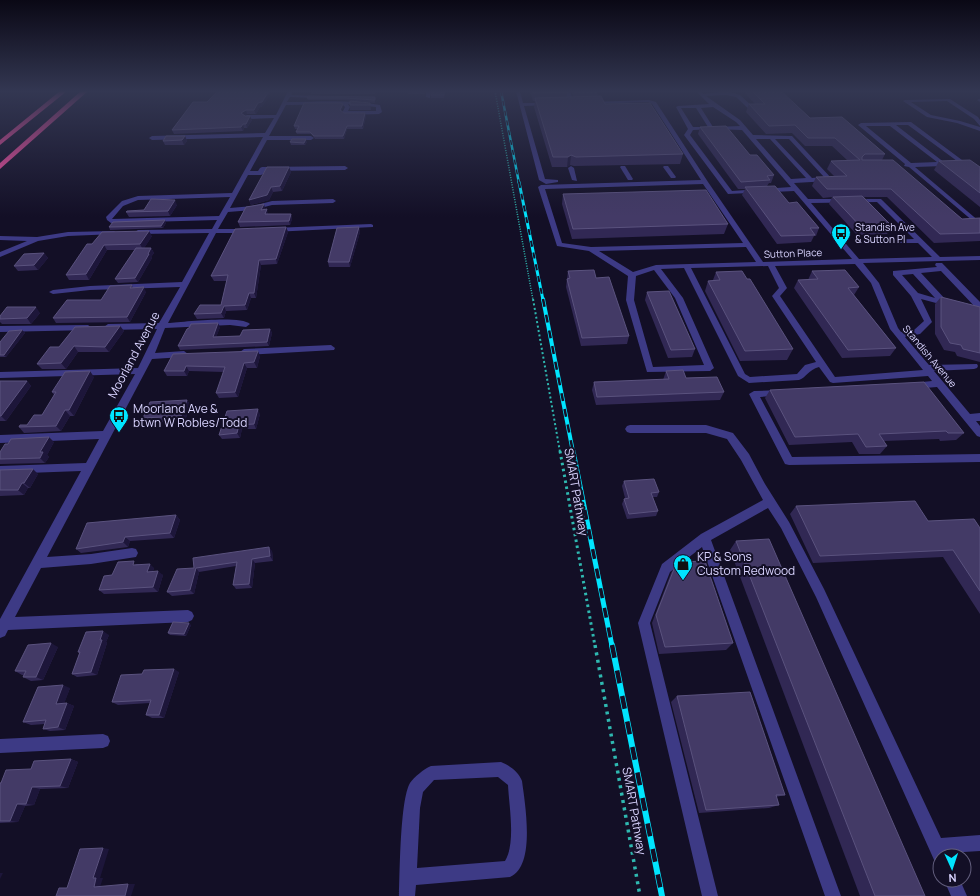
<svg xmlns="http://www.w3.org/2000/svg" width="980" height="896" font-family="Manrope,sans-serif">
	<rect width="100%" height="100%" fill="#130f26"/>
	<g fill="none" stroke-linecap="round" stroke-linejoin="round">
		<path stroke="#2fb8b0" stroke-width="1.5" stroke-dasharray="1 1.5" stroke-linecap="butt" d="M495,91L533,300"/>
		<path stroke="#2fb8b0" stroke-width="2" stroke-dasharray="2 2.5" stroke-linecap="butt" d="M533,299L560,452"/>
		<path stroke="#2fb8b0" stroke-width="3" stroke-dasharray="2.5 3.5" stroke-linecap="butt" d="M560,451L595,646"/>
		<path stroke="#2fb8b0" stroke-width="3.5" stroke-dasharray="3 4.5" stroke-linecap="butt" d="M595,645L640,896"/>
		<g fill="#3d3a85" fill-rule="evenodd">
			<path d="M288,91H293L291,95L344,97L346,98L344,99L290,97L287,102C318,102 349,99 380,105L382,112L379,114L345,115L342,113L345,107L342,104L286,105L269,136H311L314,138L311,140H267L250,171H258L260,168L262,167L345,166L348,168L345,170L265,171L263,174L261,175H248L230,208L253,206L272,201L333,199L336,201L333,203L272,205L253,210L228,212L218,229H248L251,231L248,233H216L168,323C183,322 241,315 250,324L246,327L230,325L165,328L155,353L184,351L188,354L184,357L152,359L47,557L91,554L132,548L136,549L138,553L136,557L91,564L41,568L15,617L188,610L192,612L194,616L192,620L188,622L8,630L5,636L0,638V619L81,471L0,474V466L86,463L99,439L0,443V435L103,431L135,374L0,378V372L138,368L157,329L108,330L104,327L108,324L159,323L180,287L90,290L53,294L49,292L53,290L90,286L182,282L209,233L138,234L135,232L138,230L212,229L217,220L111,223L107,220L106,217L122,201L138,196L232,193L263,137L152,140L149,138L152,136L265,133L274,118L247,119L244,117L247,115H276ZM348,104L376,107V111H348L350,107ZM230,197L219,216L112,219L123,206L138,200Z"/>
			<path d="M426,91H430V98L426,97Z"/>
			<path d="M516,91H520L523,103H548L550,104L548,105L524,106L545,179L558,180V182L546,184L539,180Z"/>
			<path d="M565,91H570L574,104H570Z"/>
			<path d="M696,91H701L703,94L727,91L740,95L755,109V111H751L736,97L726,95L706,96L740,120L753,135L792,136L832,179L829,181L794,183L808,199H881L940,257L980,256V260L863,263L879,283L898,328L901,332L914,330L924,321L911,296L893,275V271L937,267L935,265L936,263H942L980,302V309H977L941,271L921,273L947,301L955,305L951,307L921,299L932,322L920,334L905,337L929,365L977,364L978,366L977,368L974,369L934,371L970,414L980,413V421H976L980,426V437L977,436L937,387L913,389L908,386L913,383L932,381L928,376L833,383L830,382L819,367C808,370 807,377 799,380L749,383L738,376L684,268L661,269L683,298L714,368L710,371L647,372L626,300L628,276L589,251L557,246L538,187L541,185L701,180L652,104L648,102L592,104L590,102L649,100L656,102L708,182L763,262L852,259L794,191L728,194L684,135L688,129L676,107L678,106L709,104ZM713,107L736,122L740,126L713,127L701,108ZM681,108H696L708,127H693ZM713,129L742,130L791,187L732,191L690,135L693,130ZM756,139H770L806,178L791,179ZM775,139H789L824,177L812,178ZM703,184L743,243L591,247L562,243L545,189ZM877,202L914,239L878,240L876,241V243H918L932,257L859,259L811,203ZM746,247L756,262L656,265L633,272L599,251ZM855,264L871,283L890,329L923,370L835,377L780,296L787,288L775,266ZM768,266L779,288L772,296L816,362L805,365L797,374L750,377L745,374L691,268ZM654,270L675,298L704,365L653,367L634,300L636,276ZM913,274L935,298L918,293L902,275Z"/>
			<path d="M950,99L978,117L980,120V126L974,119L947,101L911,102L931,115L960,121L980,127V131L957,123L927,117L903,101L905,100Z"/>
			<path d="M979,99H980V102L977,100Z"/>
			<path d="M911,122L966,163L963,165L951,164V162L957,161L908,125H896L945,163L946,164L943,166L915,167L980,222V227L909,167L904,166L905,164L858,125L861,123ZM866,126H890L937,162L911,163Z"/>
			<path d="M571,166L574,168L577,181L572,180L568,168Z"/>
			<path d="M621,166H625L633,179L632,180H628L620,167Z"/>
			<path d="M664,166H668L676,177L675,178H671L663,167Z"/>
			<path d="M371,224L373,225V227L273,232L270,230L273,228Z"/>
			<path d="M114,231L117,233L116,234L68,236L38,241L0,257V252L27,241L0,240V236L37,237L68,232Z"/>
			<path d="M88,325L92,328L91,330L0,332V326Z"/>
			<path d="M331,345L335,348L334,350L244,355L240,352L244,349Z"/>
			<path d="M782,390L787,393L785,395L760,397L792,457L980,454V462L789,465L785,464L749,394L754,391Z"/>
			<path d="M630,425H706L733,433L749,454L765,484L789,522L824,589L941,838L980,835V851L948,853L949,856H940V864L935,862L816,597L781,528L768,508L711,540L841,896H825L702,547L670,572L650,623L718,896H702L638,623L662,564L701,534L763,500L741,460L727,439L706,433H630L627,432L625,429L627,426Z"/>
			<path d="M103,734L108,736L110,741L108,746L103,748L0,753V739Z"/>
			<path d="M501,762C509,765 519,772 522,781C525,804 536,866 510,877L416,885L415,896H399C400,873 400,800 410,783C414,777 424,769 431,766ZM498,777L508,785C509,806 516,843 505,861L417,868L420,808L423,792L434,780Z"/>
			<path d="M944,880H960L967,896H951Z"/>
		</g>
		<g fill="#ff4fa3" fill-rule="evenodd">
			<path d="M60,91H67L0,145V140Z"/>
			<path d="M81,91H88L0,169V163Z"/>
		</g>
		<defs>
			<path id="rail-far4" d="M501,91L519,183"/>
			<path id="rail-far3" d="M519,182L543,300"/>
			<path id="rail-far2" d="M543,299L573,452"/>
			<path id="rail-far1" d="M573,451L612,646"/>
			<path id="rail" d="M612,645L662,896"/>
		</defs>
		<use href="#rail-far4" stroke="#00e5ff" stroke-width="2.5"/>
		<use href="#rail-far3" stroke="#00e5ff" stroke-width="3"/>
		<use href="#rail-far2" stroke="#00e5ff" stroke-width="4"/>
		<use href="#rail-far1" stroke="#00e5ff" stroke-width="5"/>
		<use href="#rail" stroke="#00e5ff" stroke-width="6"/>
		<use href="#rail-far4" stroke="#130f26" stroke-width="1.5" stroke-dasharray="5" stroke-linecap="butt"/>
		<use href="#rail-far3" stroke="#130f26" stroke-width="2" stroke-dasharray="6" stroke-linecap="butt"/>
		<use href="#rail-far2" stroke="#130f26" stroke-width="2.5" stroke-dasharray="8" stroke-linecap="butt"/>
		<use href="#rail-far1" stroke="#130f26" stroke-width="3.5" stroke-dasharray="10" stroke-linecap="butt"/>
		<use href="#rail" stroke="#130f26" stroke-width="4.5" stroke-dasharray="13" stroke-linecap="butt"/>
	</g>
	<g fill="#312854">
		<path d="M310,91H376L375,94H311Z"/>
		<path d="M408,91H425L424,94H409Z"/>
		<path d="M431,91H445L444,98H431Z"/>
		<path d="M530,91H567V97H574L571,91H598L597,96L605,104L683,154L680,164L574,166L570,165L567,167H552L534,107L535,101H533Z"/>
		<path d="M743,91H781L810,118L885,154L882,160L962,219L980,218V241L934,243L887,197H864L892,226L887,234L857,235L829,204L832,197L823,198L812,186L816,177H835L827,169L831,161L847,160L832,146H805L792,133L766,134L746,112L749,104H755Z"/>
		<path d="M375,97V103L345,100H308L307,98Z"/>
		<path d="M193,102L263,106L260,107L256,114H247L244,116L252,120L247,128H244L243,131L174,134L172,130Z"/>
		<path d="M370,103L371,110H350V105Z"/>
		<path d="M343,107L341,112L344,113H365L366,116L363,129H347L344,139H315L311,134H297L296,132L298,129H295L294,126Z"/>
		<path d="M700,127L750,155L774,175L771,183H769L767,186L789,203L819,228L816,236H814L811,242L777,244L742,195L745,189H738L698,134Z"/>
		<path d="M185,136L187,141L184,145H165L163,141Z"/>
		<path d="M290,142H307L305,145H291Z"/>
		<path d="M939,161L980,167V207L934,170Z"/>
		<path d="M289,167L291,172L282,191L273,192L269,200L251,205L249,200Z"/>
		<path d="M563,194L728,224L724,234L572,239L562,204Z"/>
		<path d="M177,205L170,216L129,217L126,212L144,210Z"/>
		<path d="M265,208V209L268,214H291L292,219L290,225L240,227L238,222Z"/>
		<path d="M165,220L166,223L163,228L110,230L109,227Z"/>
		<path d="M286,227L288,232L277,264L261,265L256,298H251L247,310L226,311L224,318L197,319L194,314L221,305L227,281H214L211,276Z"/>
		<path d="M359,227L360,232L350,267H329L328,262Z"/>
		<path d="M152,236L144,248H151L154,253L151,257L152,258L138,282L118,283L115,279L135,250H107L89,280H69L66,275L92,244Z"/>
		<path d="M44,253L48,258L38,270L18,271L14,266Z"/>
		<path d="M568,271L596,278L629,336L627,344L581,346L566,287Z"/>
		<path d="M812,271L859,287L854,295L896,348L890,356L842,358L794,288L798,280H808Z"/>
		<path d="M716,272L747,279L793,349L787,360L740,361L705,291L708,281L713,280Z"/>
		<path d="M132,285L133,288L146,292L130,322L56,323L53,318L101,300Z"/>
		<path d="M647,292L695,349L692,357L668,358L645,300Z"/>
		<path d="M941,297L980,307V362L957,356L955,352L944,350L935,334V304Z"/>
		<path d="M40,313L31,324H2L0,322V316Z"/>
		<path d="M120,326L124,331L109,352H78L66,369H42L37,364L59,347Z"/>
		<path d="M220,327L216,337L240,336L270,329L272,333L269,346L180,350L178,346L189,328Z"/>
		<path d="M22,330L25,333L6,357H0V342Z"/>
		<path d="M173,354L260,356L257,368H247L238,397L219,398L216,393L224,372L189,371L187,376H167L164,371Z"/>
		<path d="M666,371L724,392L720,400L596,405L592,390L594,382L663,380Z"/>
		<path d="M94,377L74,416H70L61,431L24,433L19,427L27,425L42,415L54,395L52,392Z"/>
		<path d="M0,381H27L31,386L6,421H0Z"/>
		<path d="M770,390L964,433L956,440L940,441L939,439L884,441L887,446L880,454H859L852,442L789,445L765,398Z"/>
		<path d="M187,400L190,405L185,421L147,423L143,418Z"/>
		<path d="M260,414L256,429H242L240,438L222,439L219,435Z"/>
		<path d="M54,442L47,455L49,457L45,463L1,464H0V452Z"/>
		<path d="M0,470L38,474L30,488H28L24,495L0,496Z"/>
		<path d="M624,481L659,492L657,497H653L658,511L656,516L627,519L622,504L624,499L625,498L622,486Z"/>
		<path d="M796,506L928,521L980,528V614L943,557L813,563L790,514Z"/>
		<path d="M176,515L180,520L174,538L130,541L128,547L81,553L76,549Z"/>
		<path d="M736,541L925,896H860L730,550Z"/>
		<path d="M272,551L273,561L255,563L252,588L236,589L233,585L236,566L199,572L194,594L172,596L167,592L194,568Z"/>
		<path d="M137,564L154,568L153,571L163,575L158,592L104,594L99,590L112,575Z"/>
		<path d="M676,564L733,643L726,650L659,654L652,623L671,573Z"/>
		<path d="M191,625L186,636L170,635L168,633Z"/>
		<path d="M109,635L106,642L107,643L97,675L77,677L72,674L80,653L78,652Z"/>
		<path d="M58,647L43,680L31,681L23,677L24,675H22L15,671Z"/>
		<path d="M179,672L164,718H152L146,715L150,703L118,705L112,702L142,674Z"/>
		<path d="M70,688L64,703H67L74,706L65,730L50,731L43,729L45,724L31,725L23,722Z"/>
		<path d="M677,696L785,795L776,797L779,805L769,808L699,813L671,702Z"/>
		<path d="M71,759L78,762L68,788L40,789L34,805L25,806L18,822L0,823V783L31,769Z"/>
	</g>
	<g fill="#1d163a">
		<path d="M269,91H272L263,106L260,107L256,114L254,110L258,103Z"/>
		<path d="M343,104V107L341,113L340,110Z"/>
		<path d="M246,110L247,114L243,117L241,113Z"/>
		<path d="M365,113L366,116L363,129L362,126Z"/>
		<path d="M250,116L252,120L247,128L246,124Z"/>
		<path d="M243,124L244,128L243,131L241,127Z"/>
		<path d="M347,126V129L344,139L343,136Z"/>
		<path d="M185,136L187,141L184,145L182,140Z"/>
		<path d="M306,139L307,142L305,145L304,143Z"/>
		<path d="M571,155L570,165L567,167L568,157Z"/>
		<path d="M289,167L291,172L282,191L280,186Z"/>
		<path d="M271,187L273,192L269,200L251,205L249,200Z"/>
		<path d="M175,200L177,205L170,216L168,211Z"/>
		<path d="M264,204L265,208L263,214L261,210Z"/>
		<path d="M267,209L268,214H265Z"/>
		<path d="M291,214L292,219L290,225L289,221Z"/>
		<path d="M165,220L166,223L163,228L161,226Z"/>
		<path d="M286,227L288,232L277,264L276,259Z"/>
		<path d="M359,227L360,232L350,267L349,262Z"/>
		<path d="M149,231L152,236L143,250L140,244Z"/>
		<path d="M104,245L107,250L89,280L86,274Z"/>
		<path d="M151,248L154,253L151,257L152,258L138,282L135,278Z"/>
		<path d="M44,253L48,258L38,270L34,265Z"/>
		<path d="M259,260L261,265L256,298L254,293Z"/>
		<path d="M144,287L146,292L130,322L127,317Z"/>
		<path d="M249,293L251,298L247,310L245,305Z"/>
		<path d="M224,306L226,311L224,318L221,313Z"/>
		<path d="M36,307L40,313L31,324L27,318Z"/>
		<path d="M218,323L220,327L215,341L213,337Z"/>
		<path d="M120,326L124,331L109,352L105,347Z"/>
		<path d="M270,329L272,333L269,346L267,342Z"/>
		<path d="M22,330L25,333L6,357L4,355Z"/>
		<path d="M74,346L78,352L66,369L61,363Z"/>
		<path d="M258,351L260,356L257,368L254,362Z"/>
		<path d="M244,363L247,368L238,397L235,392Z"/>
		<path d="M186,366L189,371L187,376L184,371Z"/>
		<path d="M90,371L94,377L74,416L69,410Z"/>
		<path d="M27,381L31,386L6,421L1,416Z"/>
		<path d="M187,400L190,405L185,421L181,416Z"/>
		<path d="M258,409L260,414L256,429L254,424Z"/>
		<path d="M65,410L70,416L61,431L56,426Z"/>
		<path d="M239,425L242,429L240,438L237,433Z"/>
		<path d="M49,437L54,442L47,455L49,457L45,463L40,458V452Z"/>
		<path d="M33,469L38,474L30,488L24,483Z"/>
		<path d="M22,483L28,488L24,495L18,490Z"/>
		<path d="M176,515L180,520L174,538L170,533Z"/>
		<path d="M125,537L130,541L128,547L123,542Z"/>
		<path d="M269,547L272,551L273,561L270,556Z"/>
		<path d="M252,559L255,563L252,588L249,584Z"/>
		<path d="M150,564L154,568L151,577L147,572Z"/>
		<path d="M196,568L199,572L194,594L190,590Z"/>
		<path d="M158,571L163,575L158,592L153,587Z"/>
		<path d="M189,623L191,625L186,636L184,634Z"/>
		<path d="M103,631L109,635L106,642L107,643L97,675L91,672L100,640Z"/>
		<path d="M51,643L58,647L43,680L36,677Z"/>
		<path d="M174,669L179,672L164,718L159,715Z"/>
		<path d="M63,685L70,688L63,707L56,704Z"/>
		<path d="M67,703L74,706L65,730L58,727Z"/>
		<path d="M71,759L78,762L68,788L60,786Z"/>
		<path d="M32,787L40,789L34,805L26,804Z"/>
		<path d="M17,804L25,806L18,822L10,821Z"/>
		<path d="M103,848L109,849L100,878H103L100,887H94L93,878Z"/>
		<path d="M0,873H3L0,879Z"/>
		<path d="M128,884H135L131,896H125Z"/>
	</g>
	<g fill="#433a66" stroke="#5a527e">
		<path d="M218,91H269L262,102L258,103L254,110H246L241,113L245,116H250L246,124H243L241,127L172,130L193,102H207Z"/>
		<rect x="431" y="91" width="13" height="4"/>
		<path d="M533,91H567L568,92L533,93Z"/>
		<rect x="576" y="91" width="22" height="1"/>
		<path d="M752,91H781L810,118L842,117L885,154H865L862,157V160H893L962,219L980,218V233L940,234L891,189H827L816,177L847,176L831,161L860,160L835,138H808L795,125L769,126L749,104H765Z"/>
		<path d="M308,96L375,97V100L345,98H307Z"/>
		<path d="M601,96L605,104L650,103L683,154L576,157L571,155L568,157H553L535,98Z"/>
		<path d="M350,101L370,103V105H350Z"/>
		<path d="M304,103H341L343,104L340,110L344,113H365L362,126H347L343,136H314L310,132H296L299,126H294Z"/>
		<path d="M726,126L750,155H757L774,175L767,176L770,180L741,182L700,127Z"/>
		<path d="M166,136H185L182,140L163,141Z"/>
		<path d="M292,139H306L304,143L290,142Z"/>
		<path d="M970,160L980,167V193L939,161Z"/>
		<path d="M267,167H289L280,186L271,187L267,195L249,200Z"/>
		<path d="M775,186L789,203L797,202L819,228H810L815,235L781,236L745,187Z"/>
		<path d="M706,190L728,224L573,229L563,194Z"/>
		<path d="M862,196L892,226L861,227L833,197Z"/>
		<path d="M151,199L175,200L168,211L126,212L127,211L144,210Z"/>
		<path d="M264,204L261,210L267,209L265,214H291L289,221L238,222L246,207Z"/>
		<path d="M165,220L161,226L109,227L113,222Z"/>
		<path d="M286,227L276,259L259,260L254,293H249L245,305L224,306L221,313L194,314L200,305H221L228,275L211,276L235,229Z"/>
		<path d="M359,227L349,262H328L337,228Z"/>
		<path d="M149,231L140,244L104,245L86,274L66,275L87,244H92L102,232Z"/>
		<path d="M136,248H151L148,254H149L135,278L115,279Z"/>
		<path d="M44,253L34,265L14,266L24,254Z"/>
		<path d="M594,270L596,278L609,277L629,336L582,338L567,279L570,278L568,271Z"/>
		<path d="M845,270L859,287L848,288L896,348L848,350L798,280L818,279L812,271Z"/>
		<path d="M742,271L747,279H750L793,349L745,351L708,281L720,280L716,272Z"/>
		<path d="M132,285L130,288L144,287L127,317L53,318L67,300H101L110,286Z"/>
		<path d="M669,291L695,349L671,350L647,292Z"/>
		<path d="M941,297L980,307V353L963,349L961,345L950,343L941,327Z"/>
		<path d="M7,307H36L27,318L0,319V316Z"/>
		<path d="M218,323L213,337L240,336L243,330L270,329L267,342L178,346L187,329L189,328L191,324Z"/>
		<path d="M120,326L105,347L74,346L61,363L37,364L50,347H59L75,327Z"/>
		<path d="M22,330L4,355H0V342L9,331Z"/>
		<path d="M258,351L254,362L244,363L235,392L216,393L225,367L186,366L184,371H164L173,354Z"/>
		<path d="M683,370L686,378L717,377L724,392L597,397L594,382L669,379L666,371Z"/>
		<path d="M90,371L69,410H65L56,426L19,427L20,425H27L34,415H42L56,392H52L65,372Z"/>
		<path d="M0,381H27L1,416H0Z"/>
		<path d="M924,382L964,433H948L946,431L879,434L887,446L866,447L858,434L795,437L770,390Z"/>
		<path d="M187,400L181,416L143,418L150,402Z"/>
		<path d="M258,409L254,424L239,425L237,433L219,435L227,411Z"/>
		<path d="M49,437L40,452H43L40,458L0,459V452L5,444H8L11,439Z"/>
		<path d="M33,469L24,483H22L18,490H0V470Z"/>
		<path d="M654,479L659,492L651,493L658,511L629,514L624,499L629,498L624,481Z"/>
		<path d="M915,501L928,521L974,519L980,528V591L953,550L820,556L796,506Z"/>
		<path d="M176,515L170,533L125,537L123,542L76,549L87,523Z"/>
		<path d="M769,539L925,896H875L736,541Z"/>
		<path d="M269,547L270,556L252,559L249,584L233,585L237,562L196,568L190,590L167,592L177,569L194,568L193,558Z"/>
		<path d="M134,561L133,565L150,564L147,572L158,571L153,587L99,590L104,576L112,575L118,562Z"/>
		<path d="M705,561L733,643L665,647L656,615L676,564L679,562Z"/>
		<path d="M173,622L189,623L184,634L168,633Z"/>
		<path d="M103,631L100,640H102L91,672L72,674L80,652H78L86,632Z"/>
		<path d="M51,643L36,677H23L26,671H15L28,645Z"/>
		<path d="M174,669L159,715H146L151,700L112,702L121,675L142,674L144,670Z"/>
		<path d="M63,685L56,704L67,703L58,727L43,729L46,720L23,722L38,687Z"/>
		<path d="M750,692L785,795H776L779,805L706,810L677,696Z"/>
		<path d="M71,759L60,786L32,787L26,804H17L10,821H0V783H1L6,770L31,769L34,761Z"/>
		<path d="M103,848L93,878H96L94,887L128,884L125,896H56L59,888H67L80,849Z"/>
	</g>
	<linearGradient id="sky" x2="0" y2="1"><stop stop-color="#0a0815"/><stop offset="0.42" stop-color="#333752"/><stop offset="1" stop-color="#333752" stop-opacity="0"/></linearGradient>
	<rect width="980" height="217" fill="url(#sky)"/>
	<defs>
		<symbol id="bus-pin" viewBox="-11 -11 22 30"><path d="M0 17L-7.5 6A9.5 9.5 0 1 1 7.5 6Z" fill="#00e5ff" stroke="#130f26"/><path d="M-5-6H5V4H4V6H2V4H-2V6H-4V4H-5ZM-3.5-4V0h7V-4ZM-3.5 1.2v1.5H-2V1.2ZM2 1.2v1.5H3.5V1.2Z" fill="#111"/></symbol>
		<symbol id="shop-pin" viewBox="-11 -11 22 30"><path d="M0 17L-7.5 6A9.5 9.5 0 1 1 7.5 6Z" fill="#00e5ff" stroke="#130f26"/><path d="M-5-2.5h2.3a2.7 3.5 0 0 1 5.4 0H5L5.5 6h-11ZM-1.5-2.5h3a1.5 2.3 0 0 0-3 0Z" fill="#111"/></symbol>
	</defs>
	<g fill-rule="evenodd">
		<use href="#bus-pin" x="830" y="222" width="22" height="30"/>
		<use href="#bus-pin" x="108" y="405" width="22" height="30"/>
		<use href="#shop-pin" x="672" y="553" width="22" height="30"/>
	</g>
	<g text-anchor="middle" stroke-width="4" stroke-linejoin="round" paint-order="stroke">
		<g font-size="10" fill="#d9d4ff" stroke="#130f26" text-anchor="start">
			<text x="855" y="231">Standish Ave<tspan x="855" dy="12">&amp; Sutton Pl</tspan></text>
		</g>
		<g font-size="10" fill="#d9d4ff" stroke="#130f26">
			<text transform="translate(793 253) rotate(-2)" y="4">Sutton Place</text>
			<text transform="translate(930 356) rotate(50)" y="4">Standish Avenue</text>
		</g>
		<g font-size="12" fill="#d9d4ff" stroke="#130f26">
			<text transform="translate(134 355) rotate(-62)" y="4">Moorland Avenue</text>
			<text transform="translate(576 492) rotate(80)" y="4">SMART Pathway</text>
			<text transform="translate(634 811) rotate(80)" y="4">SMART Pathway</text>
		</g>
		<g font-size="12" fill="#d9d4ff" stroke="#130f26" text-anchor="start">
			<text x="133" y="413">Moorland Ave &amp;<tspan x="133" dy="14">btwn W Robles/Todd</tspan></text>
			<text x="697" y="561">KP &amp; Sons<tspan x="697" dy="14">Custom Redwood</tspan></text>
		</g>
	</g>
	<g transform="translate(952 868) rotate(177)"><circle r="19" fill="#130f26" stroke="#625e7d"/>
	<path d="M0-3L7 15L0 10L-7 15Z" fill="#00e5ff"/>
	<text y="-6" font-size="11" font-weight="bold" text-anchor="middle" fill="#d9d4ff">N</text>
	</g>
</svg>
